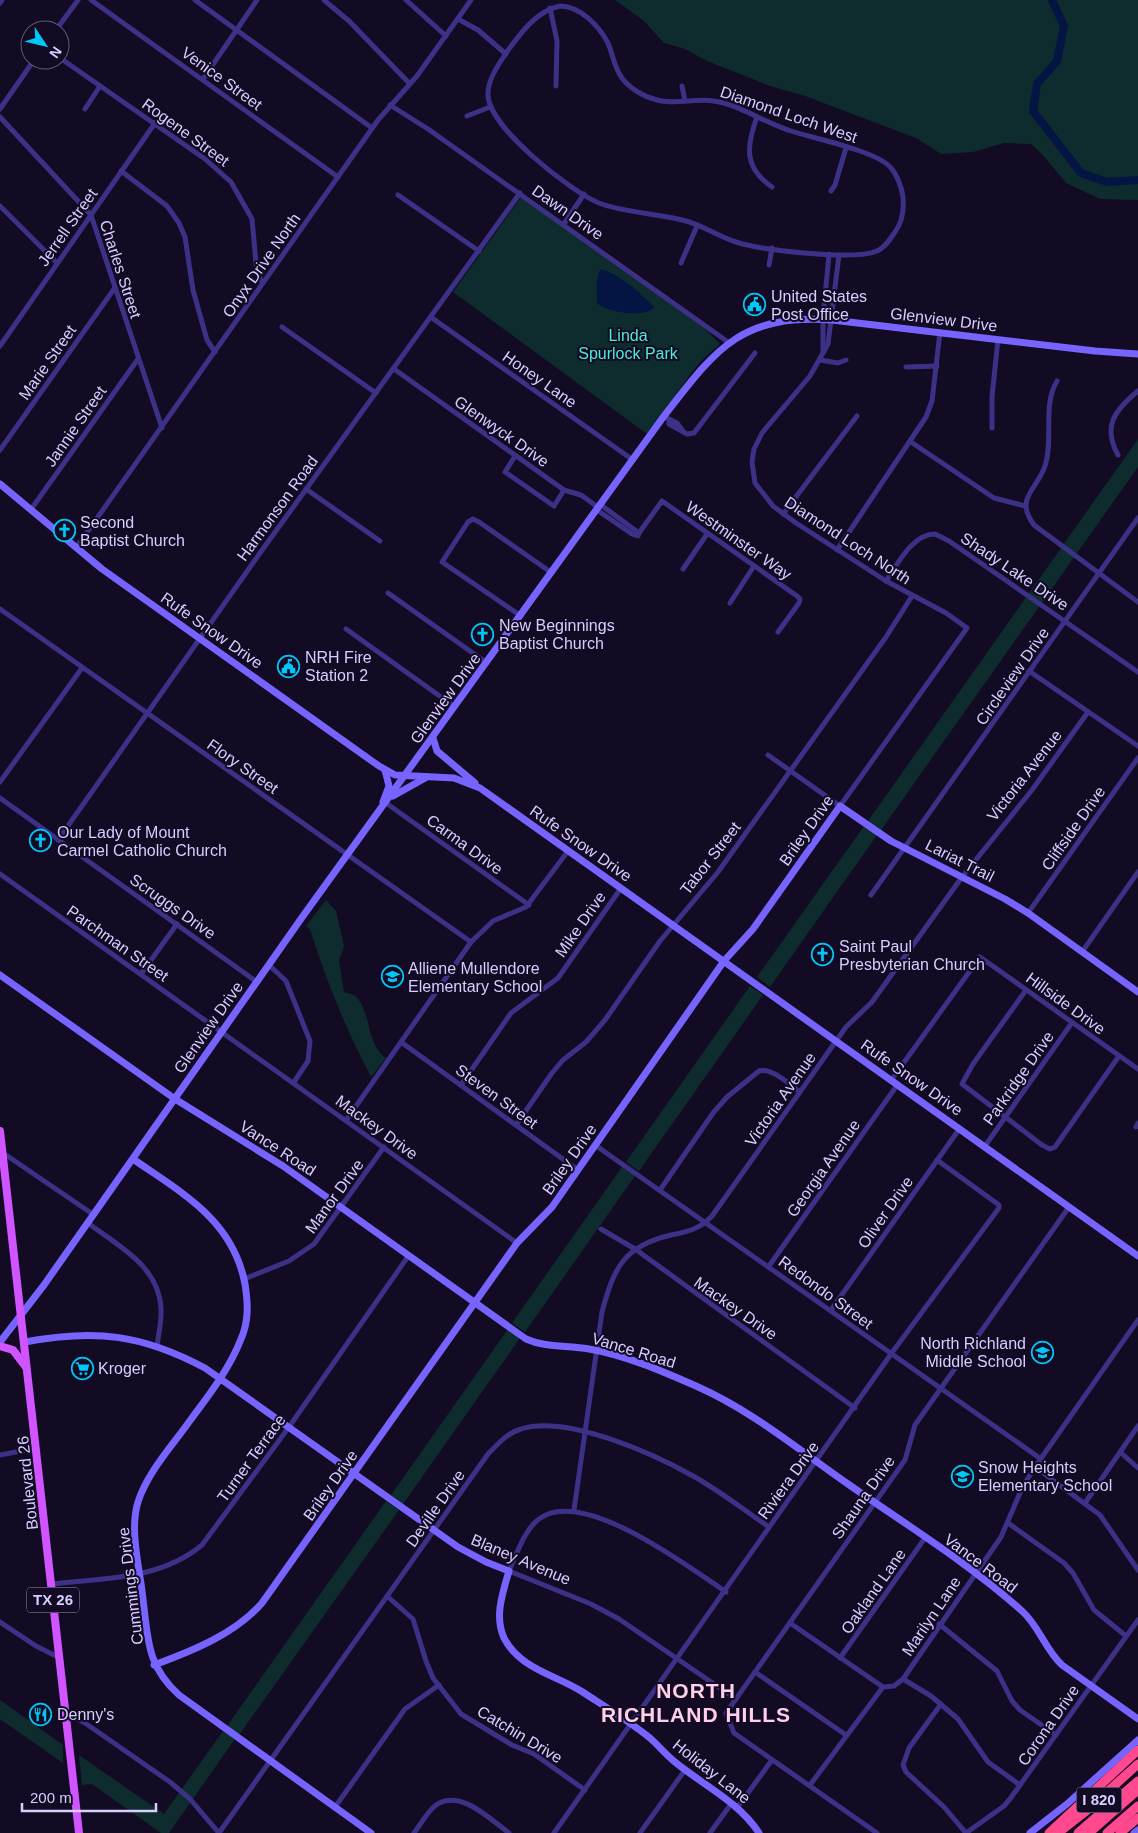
<svg xmlns="http://www.w3.org/2000/svg" width="1138" height="1833" font-family="Arial,sans-serif">
	<rect width="100%" height="100%" fill="#120b23"/>
	<g fill="#0e2b2d">
		<path d="M615,0H1138V200L1100,199L1066,183L1042,154L1031,144L1004,143L973,152L941,154L916,138L805,96L770,86L707,61L685,49L664,43L644,21Z"/>
		<path d="M521,197L692,315L720,344L699,363L647,434L453,292Z"/>
		<path d="M1138,439V467L881,830L868,821Z"/>
		<path d="M864,826L877,835L770,987L757,977Z"/>
		<path d="M326,900L336,911L344,946L339,961L344,992C347,993 353,994 355,996C371,1009 366,1045 386,1058L371,1077C346,1029 326,981 310,929L306,926Z"/>
		<path d="M750,986L763,995L639,1171L626,1162Z"/>
		<path d="M622,1167L635,1176L525,1332L512,1323Z"/>
		<path d="M508,1329L520,1338L403,1504L391,1495Z"/>
		<path d="M386,1501L399,1510L239,1735L227,1726Z"/>
		<path d="M0,1700L63,1745V1763L0,1719Z"/>
		<path d="M223,1731L235,1739L169,1833H161L92,1784L82,1785L79,1755L164,1814Z"/>
	</g>
	<path fill="#041543" d="M601,269C620,275 640,292 654,307C646,319 606,312 597,303C597,292 595,277 601,269Z"/>
	<g fill="none" stroke-linecap="round" stroke-linejoin="round">
		<path stroke="#041543" stroke-width="8" d="M1052,0L1064,26L1057,61L1037,84L1033,111L1081,173L1107,182L1138,180"/>
		<g stroke="#3d3187" stroke-width="5">
			<path d="M91,0L338,177"/>
			<path d="M195,0L372,128"/>
			<path d="M324,0L349,21L409,83"/>
			<path d="M406,0L446,36"/>
			<path d="M0,3L2,0"/>
			<path d="M560,6C580,6 599,26 608,43C613,55 614,67 622,78C629,88 644,97 657,100C675,105 696,98 714,101C740,105 763,122 788,130C811,138 878,151 891,168C897,175 902,188 903,197C904,209 902,223 895,232C890,239 885,248 877,251C854,261 761,250 736,242C717,236 701,224 682,220C655,213 625,213 599,203C570,191 490,128 488,96C487,81 498,65 506,53C520,34 536,11 560,6Z"/>
			<path d="M550,8L557,41L556,86"/>
			<path d="M458,19L478,30L506,54"/>
			<path d="M56,30L78,0"/>
			<path d="M60,58L205,159L231,182L252,219L257,274L263,283"/>
			<path d="M203,79L257,0"/>
			<path d="M682,86L685,101"/>
			<path d="M390,105L428,129L728,342"/>
			<path d="M0,109L34,60"/>
			<path d="M85,109L100,86"/>
			<path d="M467,116L490,107"/>
			<path d="M0,117L91,215L162,428"/>
			<path d="M757,117C746,147 744,168 772,187"/>
			<path d="M121,171L167,206L179,223L185,237L193,290L207,340L215,352"/>
			<path d="M831,191L835,185L846,148"/>
			<path d="M398,195L479,251"/>
			<path d="M0,206L57,263"/>
			<path d="M564,224L584,194"/>
			<path d="M681,263L697,226"/>
			<path d="M769,265L772,248"/>
			<path d="M432,318L633,460"/>
			<path d="M282,327L376,393"/>
			<path d="M0,346L155,123"/>
			<path d="M823,351V319L829,254"/>
			<path d="M820,360L838,363L846,360"/>
			<path d="M906,367L937,366"/>
			<path d="M394,369L564,490L581,495L599,508"/>
			<path d="M1057,381C1042,406 1054,439 1045,466C1037,490 1014,498 1034,525L1138,602"/>
			<path d="M667,418L677,423L683,431"/>
			<path d="M669,420V424L687,434L694,433L755,353"/>
			<path d="M992,428V397L998,339"/>
			<path d="M911,442L994,498L1025,506"/>
			<path d="M0,450L114,289"/>
			<path d="M1118,455C1102,426 1115,410 1138,391"/>
			<path d="M515,456L505,472L554,506L564,490"/>
			<path d="M306,489L380,541"/>
			<path d="M601,505L639,533"/>
			<path d="M32,508L138,359"/>
			<path d="M597,510L632,534L638,536L639,533"/>
			<path d="M783,514L857,416"/>
			<path d="M639,533L662,501L797,596L800,599L799,603L778,632"/>
			<path d="M76,548L378,120L417,76L471,0"/>
			<path d="M837,550L926,417L932,401L940,332"/>
			<path d="M683,569L707,534"/>
			<path d="M886,581C897,565 912,534 935,534L949,541L1138,672"/>
			<path d="M388,593L487,663"/>
			<path d="M730,603L754,566"/>
			<path d="M0,609L471,942"/>
			<path d="M521,616L442,562L468,522L473,519L479,522L552,573"/>
			<path d="M346,629L455,707"/>
			<path d="M1029,671L1138,746"/>
			<path d="M768,755L840,806L967,628L946,613L886,581L796,523L773,506L755,483L752,462L754,449L762,433L810,376L828,344L839,255"/>
			<path d="M0,782L82,668"/>
			<path d="M0,798L257,982"/>
			<path d="M386,803L529,905"/>
			<path d="M58,840L260,553L520,193"/>
			<path d="M0,874L517,1243"/>
			<path d="M871,895L1138,518"/>
			<path d="M1028,913L1138,758"/>
			<path d="M1082,952L1138,872"/>
			<path d="M269,965L286,981L310,1041L308,1061L294,1082"/>
			<path d="M141,974L177,924"/>
			<path d="M1026,990L973,1064L962,1084L1042,1145L1050,1149L1055,1147L1119,1056"/>
			<path d="M401,1042L578,1170"/>
			<path d="M892,1079L980,957L1138,1069"/>
			<path d="M461,1085L511,1013L558,978L621,888"/>
			<path d="M347,1119L471,942L493,921L526,907L568,851"/>
			<path d="M516,1125L552,1073L563,1060L586,1042L605,1020L660,941L718,872L886,637L912,596"/>
			<path d="M1136,1127L1138,1123"/>
			<path d="M595,1145L1041,1459"/>
			<path d="M985,1146L1071,1024"/>
			<path d="M3,1153L94,1215"/>
			<path d="M660,1190L713,1113L727,1097L759,1071C772,1067 790,1085 800,1092"/>
			<path d="M88,1223C118,1246 159,1266 161,1308C162,1321 158,1335 157,1347"/>
			<path d="M601,1229L635,1249L855,1408"/>
			<path d="M769,1266L898,1084"/>
			<path d="M244,1279L289,1261L314,1244L384,1147"/>
			<path d="M831,1310L960,1128"/>
			<path d="M1120,1452L1138,1468"/>
			<path d="M0,1455L37,1448"/>
			<path d="M1035,1467L1100,1515L1138,1570"/>
			<path d="M1085,1503L1138,1426"/>
			<path d="M574,1510L602,1312C614,1267 624,1246 671,1235C687,1232 700,1229 712,1216L846,1027L872,1002L962,877L1032,790L1088,712"/>
			<path d="M1008,1523L1064,1563L1073,1573L1094,1610L1126,1636"/>
			<path d="M52,1584C104,1578 160,1580 202,1545L289,1427L409,1255"/>
			<path d="M726,1592C689,1567 582,1486 539,1519C524,1530 517,1554 509,1571L591,1604L619,1619L736,1699"/>
			<path d="M387,1596L413,1619L426,1661L433,1678L461,1714L512,1745L534,1754L585,1790"/>
			<path d="M0,1622L36,1646L60,1658"/>
			<path d="M790,1623L883,1687"/>
			<path d="M939,1624L997,1671L1012,1701L1020,1710L1056,1735"/>
			<path d="M840,1658L925,1538"/>
			<path d="M755,1672L846,1735"/>
			<path d="M903,1679L931,1696L958,1719L988,1762L1020,1785"/>
			<path d="M941,1704L909,1748L903,1765L906,1772L944,1807L966,1833"/>
			<path d="M66,1713L85,1723L170,1782L190,1799L219,1833"/>
			<path d="M810,1785L883,1687L894,1686L903,1679L1001,1537L1023,1486L1035,1467L1138,1320"/>
			<path d="M335,1807L405,1709L439,1685"/>
			<path d="M737,1808L772,1760"/>
			<path d="M219,1833L488,1454C498,1444 507,1433 521,1429C566,1414 654,1454 693,1476C720,1491 744,1510 769,1527"/>
			<path d="M414,1833C421,1824 427,1812 436,1805C460,1788 491,1820 509,1833"/>
			<path d="M554,1833L891,1354L999,1208V1205L937,1160"/>
			<path d="M640,1833L685,1770"/>
			<path d="M710,1833L731,1804"/>
			<path d="M877,1833L734,1733L726,1713L905,1460L915,1425L1069,1207"/>
			<path d="M966,1833L1004,1806L1010,1799L1138,1620"/>
		</g>
		<g stroke="#7764ff" stroke-width="7">
			<path d="M0,484L102,569L379,766L395,775L454,778L480,788L1138,1256"/>
			<path d="M433,738L437,751L475,783"/>
			<path d="M393,796L427,777"/>
			<path d="M383,802L389,786L385,770"/>
			<path d="M0,975L175,1099L283,1166L526,1339C546,1348 567,1345 589,1349C625,1355 662,1371 696,1386C751,1410 799,1450 848,1484C905,1524 970,1564 1022,1611C1039,1626 1045,1649 1062,1665L1138,1719"/>
			<path d="M133,1159C182,1193 233,1220 245,1284C248,1303 249,1321 241,1339C229,1370 208,1396 189,1422C172,1446 147,1473 138,1502C129,1531 140,1569 143,1599C148,1640 147,1666 179,1695L371,1833"/>
			<path d="M0,1342L44,1285L303,916L664,416C716,349 740,314 832,320L1095,351L1138,354"/>
			<path d="M25,1342C95,1329 141,1334 205,1368L458,1547L486,1562L509,1571C503,1592 494,1616 504,1638C519,1668 555,1675 581,1691C604,1706 629,1721 650,1738C659,1746 666,1755 675,1762C703,1785 739,1802 759,1833"/>
			<path d="M154,1665C192,1651 235,1634 262,1603L517,1243L552,1207L724,961L753,929L840,806L891,841L1005,899L1028,913L1138,992"/>
			<path d="M1030,1833L1067,1804L1138,1740"/>
			<path d="M1134,1833L1138,1830"/>
		</g>
		<g stroke="#d054ff" stroke-width="8">
			<path d="M0,1131L79,1833"/>
			<path d="M0,1346L13,1350L26,1367"/>
		</g>
		<g stroke="#ff488e" stroke-width="9">
			<path d="M1049,1833L1138,1750"/>
			<path d="M1058,1833L1085,1812L1138,1764"/>
			<path d="M1078,1833L1138,1781"/>
			<path d="M1089,1833L1138,1790"/>
			<path d="M1107,1833L1138,1806"/>
			<path d="M1120,1833L1138,1818"/>
		</g>
	</g>
	<defs>
		<symbol id="civic-ring" viewBox="-11 -11 22 22"><circle r="9.5" fill="#120b23" stroke="#00c7f8" stroke-width="1.5"/><path d="M-.6-6.5H3V-4.5H.6V-3L4-1V1h2V6H-6V1h2V-1L-.6-3ZM-1.2 2.5V6h2.4V2.5Z" fill="#00c7f8"/></symbol>
		<symbol id="church-ring" viewBox="-11 -11 22 22"><circle r="9.5" fill="#120b23" stroke="#00c7f8" stroke-width="1.5"/><path d="M-1.2-6h2.4v3.5h3.3v2.4h-3.3V6h-2.4V-.1h-3.3v-2.4h3.3Z" fill="#00c7f8"/></symbol>
		<symbol id="school-ring" viewBox="-11 -11 22 22"><circle r="9.5" fill="#120b23" stroke="#00c7f8" stroke-width="1.5"/><path d="M0-5L7-2L0 1L-7-2ZM-4 1L0 2.5L4 1V4Q0 6-4 4Z" fill="#00c7f8"/></symbol>
		<symbol id="supermarket-ring" viewBox="-11 -11 22 22"><circle r="9.5" fill="#120b23" stroke="#00c7f8" stroke-width="1.5"/><path d="M-6-5.5h2.5l.6 2H6L4.5 2H-2.5L-4.4-4H-6ZM-1.5 3.2a1.3 1.3 0 1 0 .1 0ZM3 3.2a1.3 1.3 0 1 0 .1 0Z" fill="#00c7f8"/></symbol>
		<symbol id="restaurant-ring" viewBox="-11 -11 22 22"><circle r="9.5" fill="#120b23" stroke="#00c7f8" stroke-width="1.5"/><path d="M-5-6h1v4h1v-4h1v4h1v-4h1v5L-1.5 .5V6h-2V.5L-5-1ZM5-6V6H3V1.5H1.5Q1.5-4 5-6Z" fill="#00c7f8"/></symbol>
	</defs>
	<g fill-rule="evenodd">
		<use href="#civic-ring" x="742" y="292" width="25" height="25"/>
		<use href="#church-ring" x="52" y="518" width="25" height="25"/>
		<use href="#church-ring" x="470" y="622" width="25" height="25"/>
		<use href="#civic-ring" x="276" y="654" width="25" height="25"/>
		<use href="#church-ring" x="28" y="828" width="25" height="25"/>
		<use href="#church-ring" x="810" y="942" width="25" height="25"/>
		<use href="#school-ring" x="380" y="964" width="25" height="25"/>
		<use href="#school-ring" x="1030" y="1340" width="25" height="25"/>
		<use href="#supermarket-ring" x="70" y="1356" width="25" height="25"/>
		<use href="#school-ring" x="950" y="1464" width="25" height="25"/>
		<use href="#restaurant-ring" x="28" y="1702" width="25" height="25"/>
	</g>
	<g text-anchor="middle" stroke-width="4" stroke-linejoin="round" paint-order="stroke">
		<g fill="#120b23" stroke="#9d93bd" stroke-width="1">
			<rect x="27" y="1587.5" width="52" height="25" rx="4"/>
			<rect x="1076.5" y="1787.5" width="45" height="25" rx="4"/>
		</g>
		<g font-size="15" font-weight="bold" fill="#d8cdff">
			<text x="53" y="1605">TX 26</text>
			<text x="1099" y="1805">I 820</text>
		</g>
		<g font-size="16" fill="#d8cdff" stroke="#120b23">
			<text transform="translate(222 78) rotate(36)" y="6">Venice Street</text>
			<text transform="translate(789 114) rotate(19)" y="6">Diamond Loch West</text>
			<text transform="translate(186 132) rotate(36)" y="6">Rogene Street</text>
			<text transform="translate(568 212) rotate(35)" y="6">Dawn Drive</text>
			<text transform="translate(67 227) rotate(-55)" y="6">Jerrell Street</text>
			<text transform="translate(261 265) rotate(-55)" y="6">Onyx Drive North</text>
			<text transform="translate(121 269) rotate(72)" y="6">Charles Street</text>
			<text transform="translate(944 319) rotate(7)" y="6">Glenview Drive</text>
			<text transform="translate(47 362) rotate(-55)" y="6">Marie Street</text>
			<text transform="translate(540 379) rotate(35)" y="6">Honey Lane</text>
			<text transform="translate(75 426) rotate(-55)" y="6">Jannie Street</text>
			<text transform="translate(502 431) rotate(35)" y="6">Glenwyck Drive</text>
			<text transform="translate(277 508) rotate(-54)" y="6">Harmonson Road</text>
			<text transform="translate(739 540) rotate(35)" y="6">Westminster Way</text>
			<text transform="translate(848 540) rotate(33)" y="6">Diamond Loch North</text>
			<text transform="translate(1015 571) rotate(34)" y="6">Shady Lake Drive</text>
			<text transform="translate(212 630) rotate(35)" y="6">Rufe Snow Drive</text>
			<text transform="translate(1012 676) rotate(-55)" y="6">Circleview Drive</text>
			<text transform="translate(445 698) rotate(-54)" y="6">Glenview Drive</text>
			<text transform="translate(243 766) rotate(35)" y="6">Flory Street</text>
			<text transform="translate(1024 775) rotate(-52)" y="6">Victoria Avenue</text>
			<text transform="translate(1073 828) rotate(-55)" y="6">Cliffside Drive</text>
			<text transform="translate(806 830) rotate(-55)" y="6">Briley Drive</text>
			<text transform="translate(581 843) rotate(35)" y="6">Rufe Snow Drive</text>
			<text transform="translate(465 844) rotate(36)" y="6">Carma Drive</text>
			<text transform="translate(710 858) rotate(-52)" y="6">Tabor Street</text>
			<text transform="translate(960 860) rotate(27)" y="6">Lariat Trail</text>
			<text transform="translate(173 906) rotate(35)" y="6">Scruggs Drive</text>
			<text transform="translate(580 924) rotate(-55)" y="6">Mike Drive</text>
			<text transform="translate(118 943) rotate(35)" y="6">Parchman Street</text>
			<text transform="translate(1066 1003) rotate(36)" y="6">Hillside Drive</text>
			<text transform="translate(208 1027) rotate(-55)" y="6">Glenview Drive</text>
			<text transform="translate(912 1077) rotate(35)" y="6">Rufe Snow Drive</text>
			<text transform="translate(1018 1078) rotate(-55)" y="6">Parkridge Drive</text>
			<text transform="translate(497 1096) rotate(36)" y="6">Steven Street</text>
			<text transform="translate(780 1099) rotate(-55)" y="6">Victoria Avenue</text>
			<text transform="translate(377 1127) rotate(36)" y="6">Mackey Drive</text>
			<text transform="translate(278 1148) rotate(33)" y="6">Vance Road</text>
			<text transform="translate(569 1159) rotate(-55)" y="6">Briley Drive</text>
			<text transform="translate(823 1168) rotate(-55)" y="6">Georgia Avenue</text>
			<text transform="translate(334 1196) rotate(-54)" y="6">Manor Drive</text>
			<text transform="translate(885 1212) rotate(-55)" y="6">Oliver Drive</text>
			<text transform="translate(826 1292) rotate(36)" y="6">Redondo Street</text>
			<text transform="translate(736 1308) rotate(35)" y="6">Mackey Drive</text>
			<text transform="translate(634 1350) rotate(17)" y="6">Vance Road</text>
			<text transform="translate(251 1458) rotate(-54)" y="6">Turner Terrace</text>
			<text transform="translate(788 1480) rotate(-54)" y="6">Riviera Drive</text>
			<text transform="translate(27 1483) rotate(-96)" y="6">Boulevard 26</text>
			<text transform="translate(330 1485) rotate(-55)" y="6">Briley Drive</text>
			<text transform="translate(863 1497) rotate(-55)" y="6">Shauna Drive</text>
			<text transform="translate(435 1508) rotate(-55)" y="6">Deville Drive</text>
			<text transform="translate(521 1559) rotate(23)" y="6">Blaney Avenue</text>
			<text transform="translate(981 1563) rotate(37)" y="6">Vance Road</text>
			<text transform="translate(130 1586) rotate(-97)" y="6">Cummings Drive</text>
			<text transform="translate(873 1591) rotate(-55)" y="6">Oakland Lane</text>
			<text transform="translate(931 1616) rotate(-56)" y="6">Marilyn Lane</text>
			<text transform="translate(1048 1725) rotate(-55)" y="6">Corona Drive</text>
			<text transform="translate(520 1734) rotate(31)" y="6">Catchin Drive</text>
			<text transform="translate(712 1771) rotate(38)" y="6">Holiday Lane</text>
		</g>
		<g font-size="16" fill="#d8cdff" stroke="#120b23" text-anchor="start">
			<text x="771" y="302">United States<tspan x="771" dy="18">Post Office</tspan></text>
			<text x="80" y="528">Second<tspan x="80" dy="18">Baptist Church</tspan></text>
			<text x="499" y="631">New Beginnings<tspan x="499" dy="18">Baptist Church</tspan></text>
			<text x="305" y="663">NRH Fire<tspan x="305" dy="18">Station 2</tspan></text>
			<text x="57" y="838">Our Lady of Mount<tspan x="57" dy="18">Carmel Catholic Church</tspan></text>
			<text x="839" y="952">Saint Paul<tspan x="839" dy="18">Presbyterian Church</tspan></text>
			<text x="408" y="974">Alliene Mullendore<tspan x="408" dy="18">Elementary School</tspan></text>
			<text x="1026" y="1349" text-anchor="end">North Richland<tspan x="1026" dy="18">Middle School</tspan></text>
			<text x="98" y="1374">Kroger</text>
			<text x="978" y="1473">Snow Heights<tspan x="978" dy="18">Elementary School</tspan></text>
			<text x="57" y="1720">Denny's</text>
		</g>
		<g font-size="16" fill="#4debd3" stroke="#120b23">
			<text x="628" y="341">Linda<tspan x="628" dy="18">Spurlock Park</tspan></text>
		</g>
		<g font-size="21" font-weight="bold" letter-spacing="1" fill="#ffcfe9" stroke="#120b23">
			<text x="696" y="1698">NORTH<tspan x="696" dy="24">RICHLAND HILLS</tspan></text>
		</g>
	</g>
	<g transform="translate(45 45) rotate(125)"><circle r="24" fill="#120b23" stroke="#61597b"/>
	<path d="M0-4L9 19L0 12L-9 19Z" fill="#00c7f8"/>
	<text y="-8" font-size="14" font-weight="bold" text-anchor="middle" fill="#d8cdff">N</text>
	</g>
	<path d="M22 1803v8h134v-8" fill="none" stroke="#d8cdff" stroke-width="2.5"/>
	<text x="30" y="1803" font-size="15" fill="#d8cdff" stroke="#120b23" stroke-width="4" paint-order="stroke">200 m</text>
</svg>
